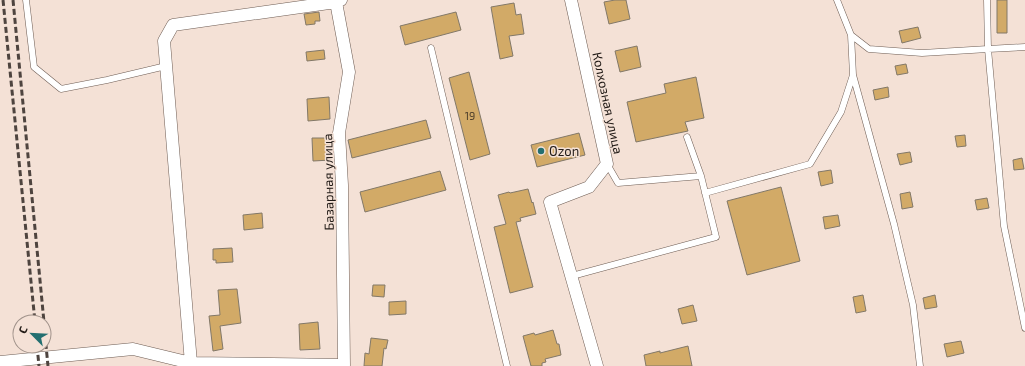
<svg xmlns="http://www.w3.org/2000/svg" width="1025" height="366" viewBox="0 0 1025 366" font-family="'Exo 2',sans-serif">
<rect width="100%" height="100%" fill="#f4e1d6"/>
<!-- building -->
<path fill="#d2aa67" stroke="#827868" d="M 615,0 L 626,0 L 630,19 L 609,24 L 604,2 Z
M 997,0 L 1007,0 L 1007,33 L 997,33 Z
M 514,3 L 516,15 L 521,14 L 524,34 L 509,36 L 513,56 L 500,59 L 491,7 Z
M 319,12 L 320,21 L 315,21 L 315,24 L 306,25 L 304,14 Z
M 456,12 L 461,30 L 405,45 L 400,26 Z
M 918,27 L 921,38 L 902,43 L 899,31 Z
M 637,46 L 641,67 L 620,72 L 615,51 Z
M 324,50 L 325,59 L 307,61 L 306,52 Z
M 906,64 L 908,73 L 897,75 L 895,66 Z
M 469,72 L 490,154 L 470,160 L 449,78 Z
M 696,77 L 704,118 L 685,122 L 688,131 L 636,142 L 627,102 L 666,93 L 664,84 Z
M 888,87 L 889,97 L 875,100 L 873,90 Z
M 329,97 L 330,119 L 308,121 L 307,99 Z
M 426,120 L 431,138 L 352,158 L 348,140 Z
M 579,133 L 585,155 L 537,167 L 531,145 Z
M 965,135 L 966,146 L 957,147 L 955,136 Z
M 312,138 L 330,138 L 331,160 L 313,161 Z
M 910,152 L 912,162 L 900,165 L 897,154 Z
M 1022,158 L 1024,169 L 1014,170 L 1013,160 Z
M 831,170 L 833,183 L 821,186 L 818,172 Z
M 440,171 L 446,190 L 365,212 L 360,192 Z
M 781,187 L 800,261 L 747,275 L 727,201 Z
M 528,189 L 532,203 L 533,202 L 536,214 L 520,218 L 521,221 L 516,222 L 533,287 L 510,293 L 494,227 L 506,224 L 498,195 L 509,192 L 510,193 Z
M 910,192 L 913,207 L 902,209 L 900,194 Z
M 987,198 L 989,208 L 977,210 L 975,200 Z
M 262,213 L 263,228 L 244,230 L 243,215 Z
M 838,215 L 840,226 L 825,229 L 823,217 Z
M 232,248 L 233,262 L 216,263 L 216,260 L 213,260 L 213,249 Z
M 373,285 L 385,285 L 384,297 L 372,296 Z
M 237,289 L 241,323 L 220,326 L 223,349 L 213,351 L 209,316 L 220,315 L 218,290 Z
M 863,295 L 866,311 L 856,313 L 853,297 Z
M 935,295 L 937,307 L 925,309 L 923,298 Z
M 406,301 L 406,314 L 389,315 L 389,302 Z
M 693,305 L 697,321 L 682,324 L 678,309 Z
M 318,322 L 320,349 L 300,350 L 299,324 Z
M 553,330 L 557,344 L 559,344 L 561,355 L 545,359 L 546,362 L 542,363 L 542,366 L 531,366 L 523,336 L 534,333 L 535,335 Z
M 371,338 L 388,340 L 386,349 L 384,348 L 382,366 L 364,366 L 365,353 L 369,354 Z
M 961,341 L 964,353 L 947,357 L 944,344 Z
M 688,346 L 692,366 L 646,366 L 644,355 L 660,351 L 660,353 Z"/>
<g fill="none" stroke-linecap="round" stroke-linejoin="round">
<defs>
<path id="service" d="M 26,0 L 34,67 L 61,89 L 107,80 L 166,66
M 837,0 L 851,35 L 869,49 L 922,53 L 988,49 L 1025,47
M 987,0 L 988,49 L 1004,226 L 1025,328
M 851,35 L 853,75 L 894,224 L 913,305 L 920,366
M 431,48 L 507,366
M 607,164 L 618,183 L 701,176
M 705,193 L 810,164 L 841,112 L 853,75
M 572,276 L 716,237 L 701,176 L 687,137"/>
<path id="minor" d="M 335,0 L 336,2 L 349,72 L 339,133 L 342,185 L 344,365 L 191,363 L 164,41 L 173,25 L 336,2 L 341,0
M 571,0 L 607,164 L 589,187 L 550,202 L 597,366
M 0,362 L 133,349 L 191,363 L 192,366"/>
</defs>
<!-- service casing -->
<use href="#service" stroke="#6e5d54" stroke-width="7"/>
<!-- minor casing -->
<use href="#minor" stroke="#6e5d54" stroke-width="13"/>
<!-- service -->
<use href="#service" stroke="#fff" stroke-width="6"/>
<!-- minor -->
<use href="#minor" stroke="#fff" stroke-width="12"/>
<!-- rail -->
<path stroke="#4e443f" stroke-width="3" stroke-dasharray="6 3" stroke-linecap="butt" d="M 3,0 L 35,322
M 13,0 L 44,322
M 44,325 L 48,366
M 37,346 L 39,366"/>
</g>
<!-- markers -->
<circle fill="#236f70" stroke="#f4e1d6" stroke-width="1.5" cx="541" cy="151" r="4"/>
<g text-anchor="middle" stroke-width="3" stroke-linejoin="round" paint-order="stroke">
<!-- number labels -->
<g font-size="11" fill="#4e3f2b">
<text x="470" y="120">19</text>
</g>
<!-- street labels -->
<g font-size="13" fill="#221b17" stroke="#f4e1d6">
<text transform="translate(608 103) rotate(78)" y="5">Колхозная улица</text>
<text transform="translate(328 182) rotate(-91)" y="5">Базарная улица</text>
</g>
<!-- poi labels -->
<g font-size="13" fill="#221b17" stroke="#f4e1d6" text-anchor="start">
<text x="549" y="156">Ozon</text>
</g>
</g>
<!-- north arrow -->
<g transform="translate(32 334) rotate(294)"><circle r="19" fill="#f4e1d6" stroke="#a0928a"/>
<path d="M0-3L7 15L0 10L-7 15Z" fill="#236f70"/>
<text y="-6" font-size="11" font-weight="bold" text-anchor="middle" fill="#221b17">С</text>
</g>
</svg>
